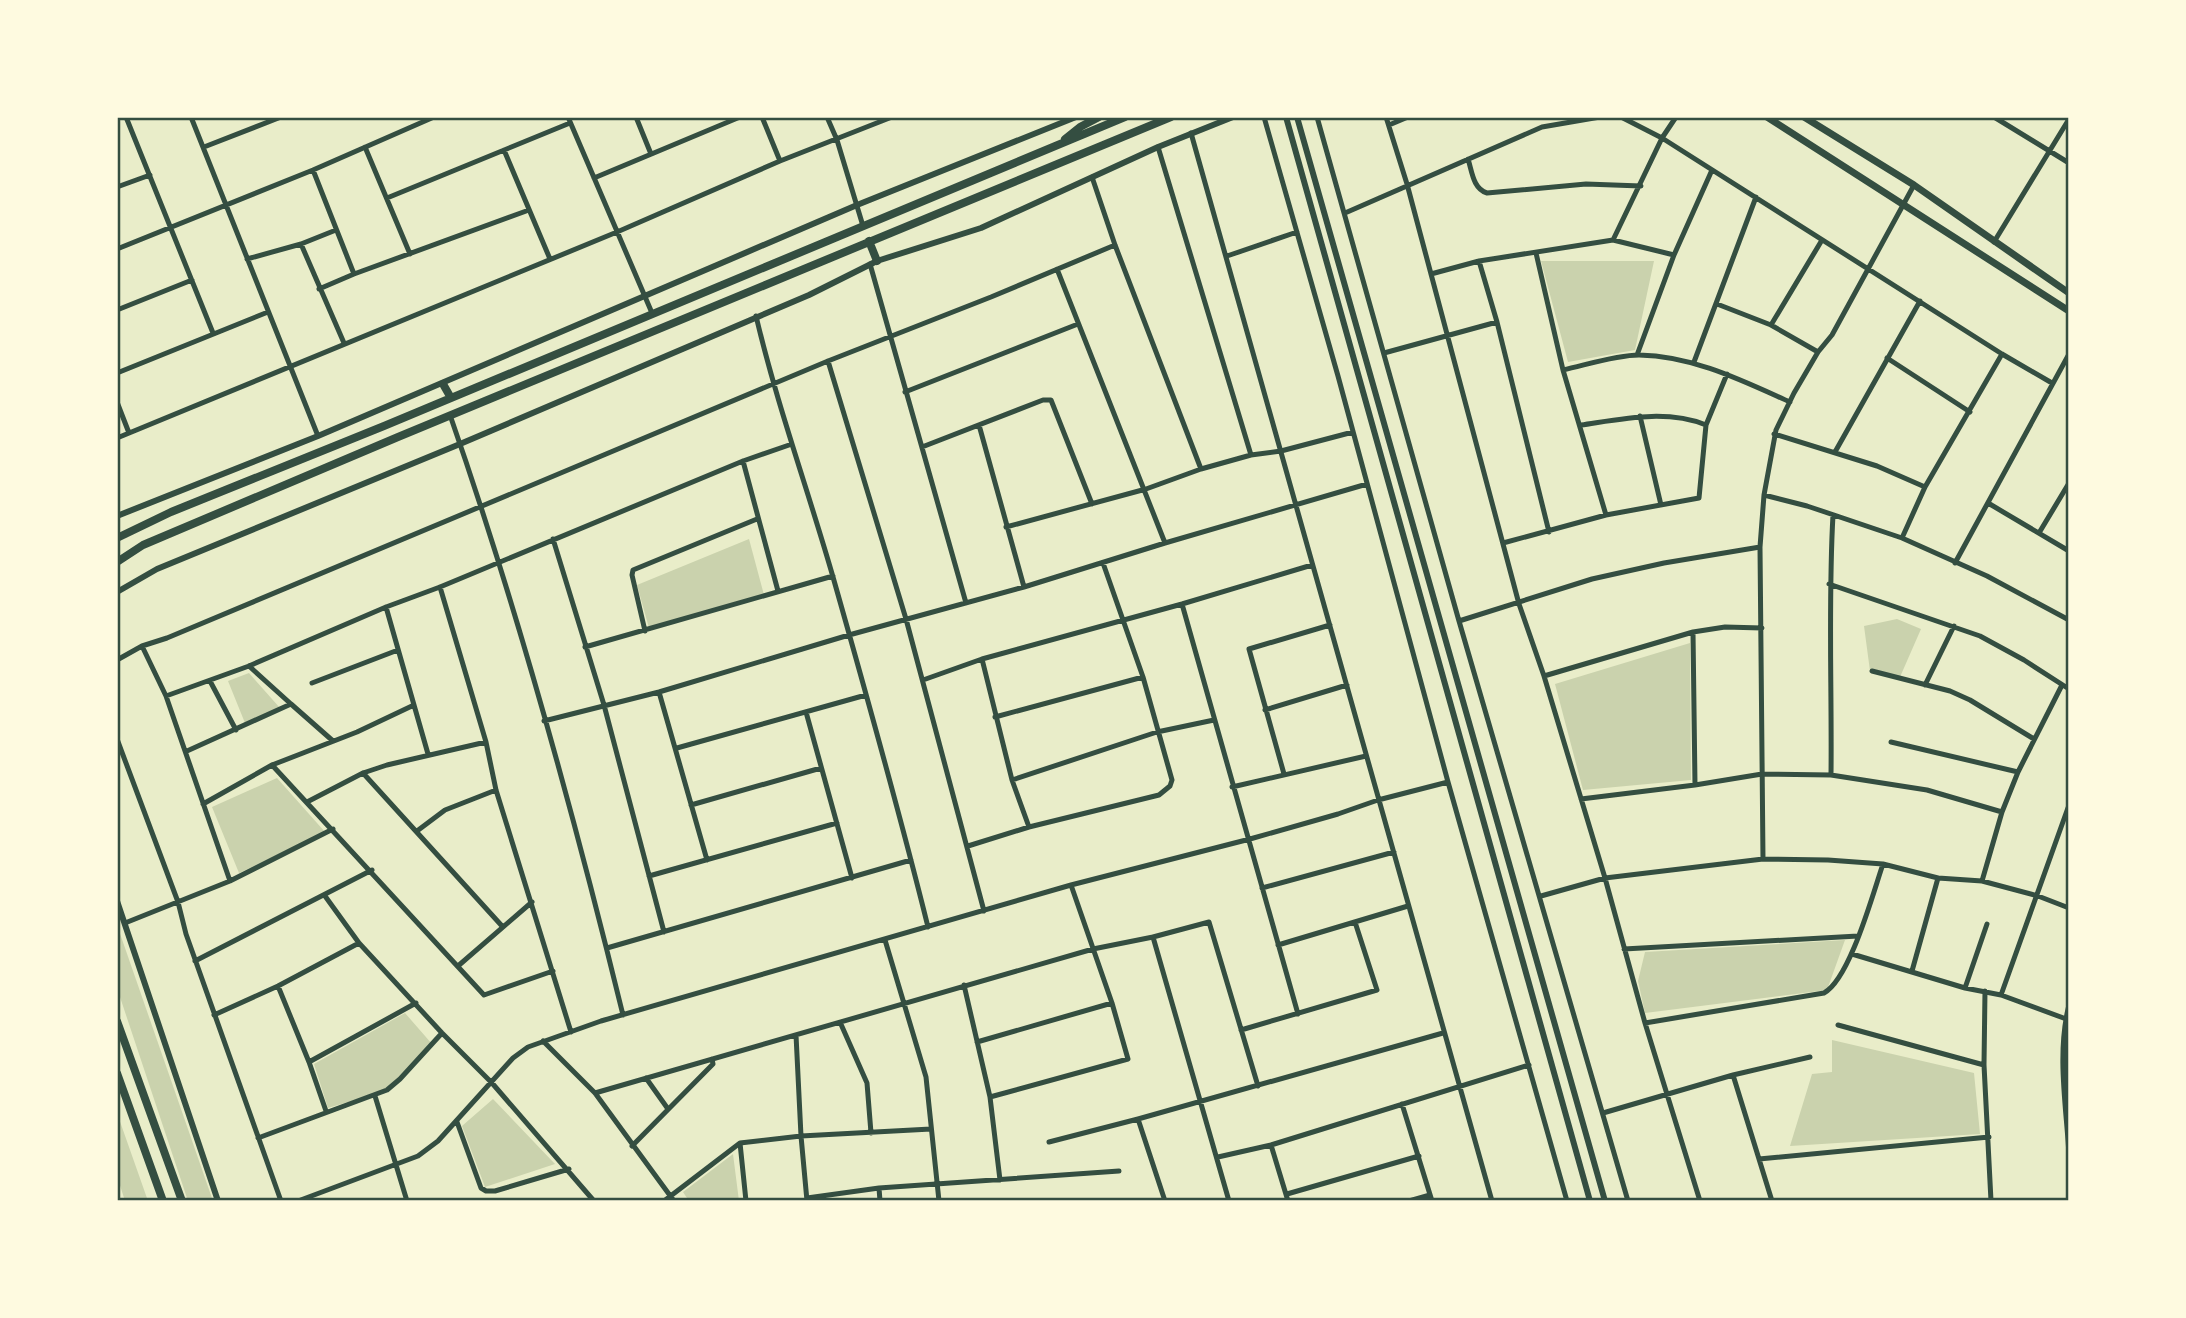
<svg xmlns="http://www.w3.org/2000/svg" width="2186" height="1318" viewBox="0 0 2186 1318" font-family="'Asap Condensed',sans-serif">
<rect width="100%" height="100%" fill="#e9edc9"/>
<!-- green -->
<path fill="#cad2ad" d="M 1541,261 L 1654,261 L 1635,350 L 1568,362 Z
M 749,539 L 764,595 L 649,628 L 637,585 Z
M 1897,619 L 1921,629 L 1900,677 L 1870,671 L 1864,626 Z
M 1690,643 L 1691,780 L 1583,790 L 1555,684 Z
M 249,673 L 280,708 L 245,723 L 228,681 Z
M 277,778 L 325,832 L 239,873 L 212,807 Z
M 117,925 L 213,1201 L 188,1201 L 117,988 Z
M 1845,940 L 1827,990 L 1645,1013 L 1638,981 L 1645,952 Z
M 405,1013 L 432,1044 L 401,1078 L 378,1093 L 328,1108 L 314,1064 Z
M 1832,1040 L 1974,1073 L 1980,1134 L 1790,1146 L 1812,1074 L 1832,1072 Z
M 493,1099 L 555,1164 L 485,1187 L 462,1126 Z
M 117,1113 L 148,1201 L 125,1201 L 117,1176 Z
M 733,1154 L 739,1201 L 689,1201 L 683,1192 Z"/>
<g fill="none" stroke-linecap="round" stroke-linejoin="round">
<!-- minor -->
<path stroke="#344e41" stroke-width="5" d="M 126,117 L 213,333
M 191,117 L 318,436
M 568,117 L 652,313
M 636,117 L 651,154
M 762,117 L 780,161
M 827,117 L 837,140 L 863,226
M 1264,117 L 1338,376 L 1448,782 L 1567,1201
M 1317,117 L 1459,621 L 1628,1201
M 1386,117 L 1407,184 L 1519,604 L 1544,676 L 1605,878 L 1645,1023 L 1700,1201
M 1621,117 L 1662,138 L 2002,354 L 2052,383
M 1994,117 L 2069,163
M 1389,125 L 1408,117
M 1191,133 L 1492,1201
M 204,147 L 281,117
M 365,147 L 410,254
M 1158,147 L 1251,455
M 504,150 L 550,259
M 1468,159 C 1472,171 1473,189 1487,193 L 1586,184 L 1641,186
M 313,170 L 354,274
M 1092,177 L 1115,245 L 1201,469
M 594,178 L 740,117
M 117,187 L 150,175
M 387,198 L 570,123
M 1345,213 L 1542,127 L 1600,117
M 1613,240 L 1662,138 L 1676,117
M 1994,242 L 2069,119
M 301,244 L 344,343
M 117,249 L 313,170 L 434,117
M 1536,253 L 1563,370 L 1606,515
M 1227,256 L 1297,232
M 247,259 L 301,244 L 336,230
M 1479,261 L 1497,322 L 1549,532
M 870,264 L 966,603
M 1057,269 L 1165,543
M 1431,274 L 1479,261 L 1613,240 L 1674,255
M 319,289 L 354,274 L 529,210
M 1717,304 L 1771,325 L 1818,352
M 117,310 L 192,280
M 756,316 C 777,405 808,490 833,577 C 866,693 899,810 928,927
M 1771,325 L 1822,240
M 1384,353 L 1497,322
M 1637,355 L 1674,255 L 1712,170
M 1887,358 L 1970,412
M 828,361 L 906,619 L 984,911
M 1694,362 L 1756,197
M 1563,370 C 1586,365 1616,355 1639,355 C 1693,356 1741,380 1790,402
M 117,373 L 268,312
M 905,392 L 1078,324
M 117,402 L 129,433
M 450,415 C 518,610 574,815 623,1015
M 1640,416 L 1661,505
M 979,425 L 1024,587
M 1581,425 C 1622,419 1666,409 1706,425
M 1774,434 L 1877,466 L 1925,487
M 117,438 L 617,232 L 780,161 L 892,117
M 922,447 L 1043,400 L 1051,400 L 1092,504
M 1835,452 L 1920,301
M 743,461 L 778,591
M 1764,495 L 1807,506 L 1902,538 L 1987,576 L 2069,620
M 1988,503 L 2069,551
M 1006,527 L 1146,489 L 1201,469 L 1251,455 L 1281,451 L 1353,432
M 2039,533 L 2069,483
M 1902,538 L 1925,487 L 2002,354
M 553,539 L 604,705 L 664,932
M 1503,543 L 1606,515 L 1699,498 L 1706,425 L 1727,374
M 1955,563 L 2069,354
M 1829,584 L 1980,636 L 2024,660 L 2069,689
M 440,587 L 486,742 L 496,790 L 571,1032
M 1182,604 L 1298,1014
M 386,607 L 428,754
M 1459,621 L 1592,579 L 1664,563 L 1760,547
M 645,631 L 632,575 L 633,570 L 757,519
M 1693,632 L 1695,785
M 142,646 L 166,696 L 230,881
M 585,647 L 833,576
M 982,659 L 1012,780 L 1029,827
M 117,660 L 142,646 L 167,638 L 828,361 L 991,297 L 1115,245
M 1872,671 L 1950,691 L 1970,700 L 2034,739
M 1544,676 L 1693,632 L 1725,627 L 1762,628
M 923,680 L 982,659 L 1182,604 L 1312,565
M 210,681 L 236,730
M 312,683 L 398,650
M 1925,685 L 1954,626
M 659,692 L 707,860
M 166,696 L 249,666 L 386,607 L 440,587 L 743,461 L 792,444
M 291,704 L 333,741
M 1265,710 L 1347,685
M 806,712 L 852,878
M 995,717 L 1143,677
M 544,721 L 659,692 L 849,635 L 1024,587 L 1165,543 L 1367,484
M 117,739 L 178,902 L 186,934 L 281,1201
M 1891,742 L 2018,772
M 677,748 L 866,695
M 187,751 L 291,704 L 249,666
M 272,765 L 484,995 L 553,971
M 363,773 L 502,926
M 1284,774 L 1249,649 L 1330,625
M 1831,775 C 1832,688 1828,602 1833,515
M 1012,780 L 1157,732 L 1214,720
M 1232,787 L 1366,756
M 1581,799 L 1695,785 L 1762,774 L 1831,775 L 1927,790 L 2002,812
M 307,802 L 363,773 L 387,765 L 486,742
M 203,804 L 272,765 L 357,732 L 414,705
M 691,805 L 821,768
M 417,831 L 445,810 L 496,790
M 968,846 L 1029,827 L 1159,795 L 1170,786 L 1172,780 L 1143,677 L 1103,563
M 1763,859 L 1760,547 L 1764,495 L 1776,430 L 1794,393 L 1818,352 L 1832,335 L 1914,185
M 649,876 L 837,823
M 1982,881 L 2002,812 L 2018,772 L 2062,685
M 1262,888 L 1394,852
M 325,896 L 359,943 L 442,1033 L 492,1083 L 594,1201
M 1541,896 L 1605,878 L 1763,859 L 1828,860 L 1883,864 L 1938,878 L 1982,881 L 2038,896 L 2069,908
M 125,923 L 230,881 L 333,829
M 1153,937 L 1229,1201
M 885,940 L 926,1077 L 939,1201
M 1278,945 L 1408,906
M 607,948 L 911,860
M 1624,949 L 1858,936
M 1852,954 L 1965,988 L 2001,995 L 2069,1020
M 195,961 L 372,870
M 458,966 L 532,902
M 1912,971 L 1938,878
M 964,985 L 990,1097 L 1000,1180
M 278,986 L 309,1062 L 326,1111
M 1965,988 L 1987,924
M 1985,991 L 1984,1065 L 1991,1201
M 2001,995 L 2069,805
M 214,1015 L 278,986 L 359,943
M 840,1022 L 867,1083 L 871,1133
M 1645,1023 L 1824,993 C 1850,979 1873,893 1883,864
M 1838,1025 L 1984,1065
M 1241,1030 L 1377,990 L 1355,922
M 796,1035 L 801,1136 L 807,1201
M 543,1041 L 595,1093 L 674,1201
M 977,1042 L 1112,1003
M 309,1062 L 416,1003
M 1733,1075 L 1772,1201
M 646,1078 L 668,1109
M 595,1093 L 1093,949 L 1153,937 L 1209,922 L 1258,1086
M 375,1096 L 407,1201
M 990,1097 L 1128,1059 L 1112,1003 L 1071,885
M 1402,1104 L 1432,1201
M 1603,1113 L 1733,1075 L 1810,1057
M 1138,1119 L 1165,1201
M 457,1122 L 481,1188 L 486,1191 L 495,1191 L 569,1169
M 258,1138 L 387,1090 L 400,1079 L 442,1033
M 1049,1142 L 1138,1119 L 1443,1033
M 740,1143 L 746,1201
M 1271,1145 L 1288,1201
M 632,1146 L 713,1064 L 712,1059
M 1218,1157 L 1271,1145 L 1529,1065
M 1759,1159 L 1989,1137
M 879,1188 L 880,1201
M 1287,1194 L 1419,1156
M 807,1198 L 879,1188 L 1119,1171
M 298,1201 L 418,1156 L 438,1141 L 513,1058 L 528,1047 L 601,1021 L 1071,885 L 1250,839 L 1338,814 L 1378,800 L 1448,782
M 664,1201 L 740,1143 L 801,1136 L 931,1129
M 1409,1201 L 1430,1195"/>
<!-- tertiary -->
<path stroke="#344e41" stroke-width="6" d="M 1286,117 L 1590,1201
M 1297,117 L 1605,1201
M 117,516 L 318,436 L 857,205 L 1076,117
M 117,592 L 157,569 L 460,444 L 809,295 L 877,261 L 981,228 L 1158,147 L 1233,117
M 117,901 L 218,1201
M 2069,1007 C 2058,1052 2066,1102 2069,1147"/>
<!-- secondary -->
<path stroke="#344e41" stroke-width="7" d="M 1767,117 L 2069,311
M 1804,117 L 1914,185 L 2069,293"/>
<!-- trunk -->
<path stroke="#344e41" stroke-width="8" d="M 1065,139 L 1080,127 L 1099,117
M 869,241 L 877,261
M 443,384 L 451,398
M 117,538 L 171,512 L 384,426 L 1125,117
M 117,562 L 143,545 L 398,437 L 1171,117
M 117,1021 L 182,1201
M 117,1073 L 163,1201"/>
</g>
<!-- border -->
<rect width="2186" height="1318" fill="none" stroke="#fefae0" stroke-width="238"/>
<rect x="119" y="119" width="1948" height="1080" fill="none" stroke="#344e41" stroke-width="2.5"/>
</svg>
